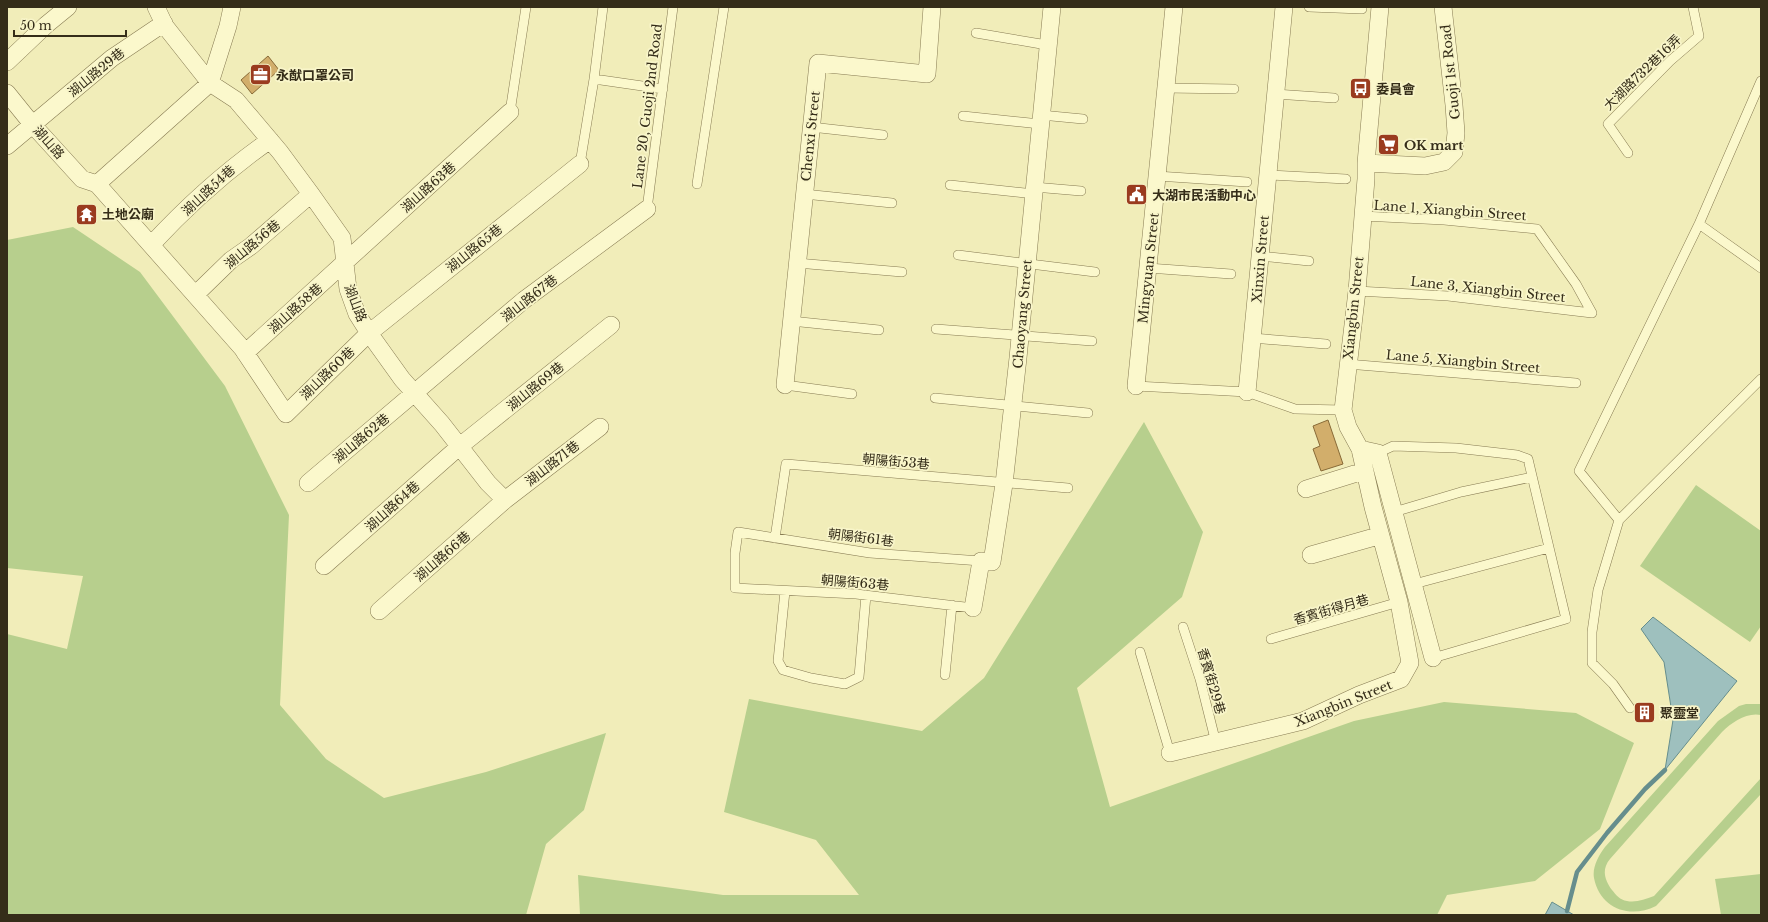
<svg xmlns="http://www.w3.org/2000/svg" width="1768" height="922" viewBox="0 0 1768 922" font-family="'Libre Baskerville','Noto Sans TC',serif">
<rect width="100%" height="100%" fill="#f1edb9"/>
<!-- green -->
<path fill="#b7cf8d" d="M 73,227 L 140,272 L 225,386 L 289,515 L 280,705 L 326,759 L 384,798 L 486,772 L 606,733 L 584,810 L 546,844 L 526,915 L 7,915 L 7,634 L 67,649 L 83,576 L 7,568 L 7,240 Z
M 1144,422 L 1203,532 L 1182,597 L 1077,688 L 1110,807 L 1354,721 L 1444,702 L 1576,713 L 1634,743 L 1600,829 L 1535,881 L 1447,895 L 1437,915 L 580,915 L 578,875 L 723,895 L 859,895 L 816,840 L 724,812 L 749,699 L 922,731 L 984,678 Z
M 1696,485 L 1761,531 L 1761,626 L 1750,642 L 1640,566 Z
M 1746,704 L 1761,704 L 1761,715 C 1747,712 1732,722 1722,732 L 1610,859 C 1601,870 1605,880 1612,890 C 1616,895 1620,900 1627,901 C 1636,903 1645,899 1654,896 L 1761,778 L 1761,794 L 1656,906 C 1630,919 1600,909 1594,878 C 1592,867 1599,855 1605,847 L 1718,721 L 1739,706 Z
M 1761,874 L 1761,915 L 1721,915 L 1715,879 Z"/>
<!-- water -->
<path fill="#9ec0be" stroke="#668e8d" d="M 1653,617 L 1737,681 L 1665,770 L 1673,720 L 1664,662 L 1641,629 Z
M 1552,902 L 1574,915 L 1545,915 Z"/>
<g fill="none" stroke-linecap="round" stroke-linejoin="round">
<!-- stream -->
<path stroke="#668e8d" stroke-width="4.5" d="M 1567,911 L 1577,872 L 1607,833 L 1645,789 L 1665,770"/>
</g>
<!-- building -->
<path fill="#d2ae6b" stroke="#886a37" d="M 268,56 L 279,70 L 252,94 L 241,80 Z
M 1328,420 L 1343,464 L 1321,471 L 1313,449 L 1320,446 L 1313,426 Z
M 1650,704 L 1654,718 L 1638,722 L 1635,711 L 1636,708 Z"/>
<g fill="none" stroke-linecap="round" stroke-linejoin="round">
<defs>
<path id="lane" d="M 1309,7 L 1362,9
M 976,33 L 1047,45
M 594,79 L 663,89
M 1166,88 L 1234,89
M 1275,94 L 1334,98
M 510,112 L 526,7
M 1041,115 L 1083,119
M 963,116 L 1040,124
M 811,127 L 883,135
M 1628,153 L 1608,124 L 1670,61 L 1699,36 L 1693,7
M 580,164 L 594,79 L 603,7
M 1268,175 L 1346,179
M 1157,176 L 1247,182
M 697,184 L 724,7
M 950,185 L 1034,194
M 1034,187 L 1081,191
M 804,194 L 892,203
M 647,209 L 673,7
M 1362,216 L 1444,220 L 1537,229 L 1576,284 L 1592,313
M 1699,224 L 1761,268
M 958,255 L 1095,272
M 1260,256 L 1309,261
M 797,263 L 902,272
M 1148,268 L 1231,274
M 1357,291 L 1448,296 L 1592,313
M 791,321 L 879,330
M 936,329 L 1092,341
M 1252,338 L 1326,344
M 1347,364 L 1576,383
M 785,385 L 852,394
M 1136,386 L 1247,392 L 1295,409 L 1343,410
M 935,398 L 1088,413
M 1378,453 L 1393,446 L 1456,448 L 1517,455 L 1528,459 L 1566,619 L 1433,658
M 1394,512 L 1461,492 L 1532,477
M 1619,520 L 1761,379
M 775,538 L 786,464 L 1068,488
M 1414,584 L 1549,548
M 785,591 L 778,661 L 783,670 L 811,678 L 845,684 L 859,677 L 866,595
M 973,608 L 856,594 L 735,588 L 735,553 L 738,532 L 870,553 L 981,561
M 1183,627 L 1200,679 L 1216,743
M 1271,639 L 1399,602
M 1140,652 L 1170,753
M 945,675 L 952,605
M 1630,708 L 1613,684 L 1592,663 L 1592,632 L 1598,590 L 1619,520 L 1579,471 L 1699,224 L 1761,81"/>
<path id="street" d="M 156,7 L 165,26 L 210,83 L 236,100 L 280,152 L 311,194 L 342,238 L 348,289 L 357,314 L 369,333 L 402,379 L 442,424 L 488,483 L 505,500
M 1380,7 L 1366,163 L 1425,166 L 1444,162 L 1454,152 L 1456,133 L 1454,105 L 1443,7
M 7,62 L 46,25 L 68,7
M 7,93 L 32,124 L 82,179 L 97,184 L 242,348 L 286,414 L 369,333 L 580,164
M 7,146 L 112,58 L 164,23
M 1366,163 L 1366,179 L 1357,291 L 1343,410 L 1348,427 L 1360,449 L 1378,453 L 1433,658
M 97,184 L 210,83 L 228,26 L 232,7
M 151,245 C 187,206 227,170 270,140
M 195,295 L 231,260 L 251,246 L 311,194
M 245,353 L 510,112
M 785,385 L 818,63 L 927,74 L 932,7
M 1136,386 L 1174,7
M 1247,392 L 1284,7
M 308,483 L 524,300 L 647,209
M 1306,489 L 1354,474
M 1311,555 L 1371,538
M 324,566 L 460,446 L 611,325
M 973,608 L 981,561 L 992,562 L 1004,484 L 1018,358 L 1052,7
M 379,611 L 505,500 L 600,427
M 1170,753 L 1303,721 L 1359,695 L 1401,679 L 1410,663 L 1399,602 L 1373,507 L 1360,449"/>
</defs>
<!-- lane casing -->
<use href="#lane" stroke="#877b53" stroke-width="10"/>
<!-- street casing -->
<use href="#street" stroke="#877b53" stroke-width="18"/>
<!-- lane -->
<use href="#lane" stroke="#fbf8cc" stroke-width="9"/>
<!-- street -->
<use href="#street" stroke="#fbf8cc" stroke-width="17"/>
</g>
<!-- icons -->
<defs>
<symbol id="office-square" viewBox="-11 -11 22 22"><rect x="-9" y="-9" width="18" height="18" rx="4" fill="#9a3b1f" stroke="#f8f5c9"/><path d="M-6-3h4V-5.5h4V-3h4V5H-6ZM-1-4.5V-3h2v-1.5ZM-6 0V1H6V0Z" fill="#fff"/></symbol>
<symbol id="bus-square" viewBox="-11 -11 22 22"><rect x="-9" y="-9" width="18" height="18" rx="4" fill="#9a3b1f" stroke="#f8f5c9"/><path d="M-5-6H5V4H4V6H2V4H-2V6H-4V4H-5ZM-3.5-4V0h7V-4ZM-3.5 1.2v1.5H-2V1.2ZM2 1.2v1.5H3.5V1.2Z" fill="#fff"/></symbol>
<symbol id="supermarket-square" viewBox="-11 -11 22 22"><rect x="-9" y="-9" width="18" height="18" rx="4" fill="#9a3b1f" stroke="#f8f5c9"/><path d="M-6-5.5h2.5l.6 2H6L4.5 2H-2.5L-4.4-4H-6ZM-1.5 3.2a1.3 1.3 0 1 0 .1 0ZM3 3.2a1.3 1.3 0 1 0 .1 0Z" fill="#fff"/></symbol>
<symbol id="civic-square" viewBox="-11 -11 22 22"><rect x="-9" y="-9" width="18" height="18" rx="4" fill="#9a3b1f" stroke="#f8f5c9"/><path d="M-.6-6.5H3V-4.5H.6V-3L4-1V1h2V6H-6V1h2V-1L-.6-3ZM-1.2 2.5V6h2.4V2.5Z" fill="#fff"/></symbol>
<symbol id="temple-square" viewBox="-11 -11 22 22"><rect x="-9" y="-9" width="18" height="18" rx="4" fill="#9a3b1f" stroke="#f8f5c9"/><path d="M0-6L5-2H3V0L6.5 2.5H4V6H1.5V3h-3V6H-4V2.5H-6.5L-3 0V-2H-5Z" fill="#fff"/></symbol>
<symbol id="building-square" viewBox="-11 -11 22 22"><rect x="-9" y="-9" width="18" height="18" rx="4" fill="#9a3b1f" stroke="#f8f5c9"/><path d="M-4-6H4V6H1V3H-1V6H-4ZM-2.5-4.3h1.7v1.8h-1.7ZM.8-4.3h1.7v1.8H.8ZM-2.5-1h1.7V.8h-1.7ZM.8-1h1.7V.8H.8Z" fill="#fff"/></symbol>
</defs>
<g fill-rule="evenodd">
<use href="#office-square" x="248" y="62" width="25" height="25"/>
<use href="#bus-square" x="1348" y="76" width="25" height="25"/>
<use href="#supermarket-square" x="1376" y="132" width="25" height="25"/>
<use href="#civic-square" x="1124" y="182" width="25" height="25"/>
<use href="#temple-square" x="74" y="202" width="25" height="25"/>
<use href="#building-square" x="1632" y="700" width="25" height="25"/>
</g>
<g text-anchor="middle" stroke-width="3.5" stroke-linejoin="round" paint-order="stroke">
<!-- street labels -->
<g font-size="13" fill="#352d19" stroke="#f8f5c9">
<text transform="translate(96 72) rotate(-39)" y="5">湖山路29巷</text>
<text transform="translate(1450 72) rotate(-96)" y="5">Guoji 1st Road</text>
<text transform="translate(1642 72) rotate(-44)" y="5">大湖路732巷16弄</text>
<text transform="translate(647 106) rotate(-83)" y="5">Lane 20, Guoji 2nd Road</text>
<text transform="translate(810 136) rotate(-84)" y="5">Chenxi Street</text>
<text transform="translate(49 142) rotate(48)" y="5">湖山路</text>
<text transform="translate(428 187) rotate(-42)" y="5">湖山路63巷</text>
<text transform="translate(208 190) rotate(-43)" y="5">湖山路54巷</text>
<text transform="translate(1450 210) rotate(4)" y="5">Lane 1, Xiangbin Street</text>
<text transform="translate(252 244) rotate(-40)" y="5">湖山路56巷</text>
<text transform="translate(474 248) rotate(-39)" y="5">湖山路65巷</text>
<text transform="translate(1260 259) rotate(-85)" y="5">Xinxin Street</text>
<text transform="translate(1148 268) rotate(-84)" y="5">Mingyuan Street</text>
<text transform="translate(1488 289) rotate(6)" y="5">Lane 3, Xiangbin Street</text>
<text transform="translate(529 298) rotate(-38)" y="5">湖山路67巷</text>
<text transform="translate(356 303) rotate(69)" y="5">湖山路</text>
<text transform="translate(295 308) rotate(-42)" y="5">湖山路58巷</text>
<text transform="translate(1353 308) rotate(-84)" y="5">Xiangbin Street</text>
<text transform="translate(1022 314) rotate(-85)" y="5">Chaoyang Street</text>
<text transform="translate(1463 361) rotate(5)" y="5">Lane 5, Xiangbin Street</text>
<text transform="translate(327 373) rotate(-44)" y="5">湖山路60巷</text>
<text transform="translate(535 386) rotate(-39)" y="5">湖山路69巷</text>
<text transform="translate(361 438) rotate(-40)" y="5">湖山路62巷</text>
<text transform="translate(896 461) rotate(5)" y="5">朝陽街53巷</text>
<text transform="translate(552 463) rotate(-38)" y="5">湖山路71巷</text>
<text transform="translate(392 506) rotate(-42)" y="5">湖山路64巷</text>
<text transform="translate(861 537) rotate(7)" y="5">朝陽街61巷</text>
<text transform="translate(442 556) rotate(-41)" y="5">湖山路66巷</text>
<text transform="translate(855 582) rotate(5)" y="5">朝陽街63巷</text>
<text transform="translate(1331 609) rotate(-16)" y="5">香賓街得月巷</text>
<text transform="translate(1212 681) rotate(74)" y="5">香賓街29巷</text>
<text transform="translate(1343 703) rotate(-22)" y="5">Xiangbin Street</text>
</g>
<!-- poi labels -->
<g font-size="13" font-weight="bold" fill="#352d19" stroke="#f8f5c9" text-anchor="start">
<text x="276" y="80">永猷口罩公司</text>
<text x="1376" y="94">委員會</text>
<text x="1404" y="150">OK mart</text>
<text x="1152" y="200">大湖市民活動中心</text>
<text x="102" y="219">土地公廟</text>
<text x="1660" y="718">聚靈堂</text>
</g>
</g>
<!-- border -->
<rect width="1768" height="922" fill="none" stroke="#352d19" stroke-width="16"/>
<!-- scale -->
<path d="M14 30v6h112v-6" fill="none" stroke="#352d19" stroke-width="2"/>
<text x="20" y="30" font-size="12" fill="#352d19" stroke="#f8f5c9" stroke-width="3" paint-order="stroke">50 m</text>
</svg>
